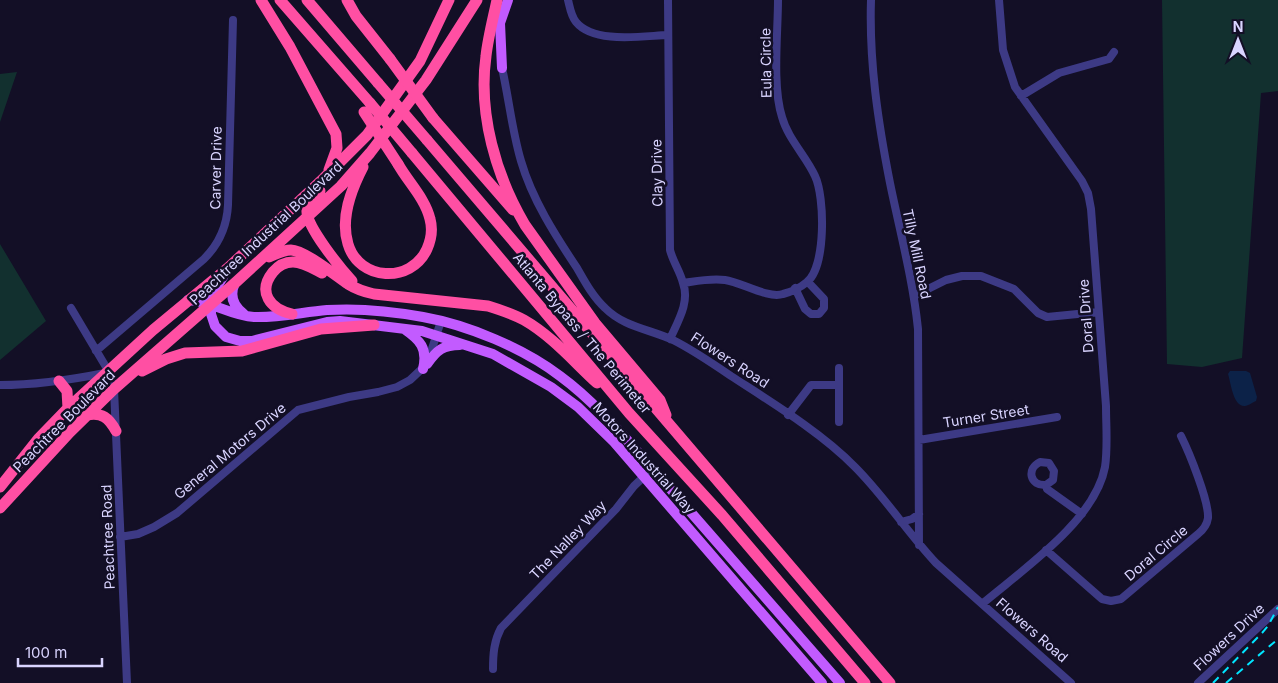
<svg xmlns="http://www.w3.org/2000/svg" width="1278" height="683" viewBox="0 0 1278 683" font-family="Inter,sans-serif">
<rect width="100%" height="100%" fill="#130f26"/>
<!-- green -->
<path fill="#12302f" d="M 1162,0 L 1278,0 L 1278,91 L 1261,93 L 1242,358 L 1202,367 L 1167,364 Z
M 17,72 L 0,122 L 0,74 Z
M 0,244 L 46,321 L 0,360 Z"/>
<!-- water -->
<path fill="#0c2248" d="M 1230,371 L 1246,371 L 1250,373 L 1257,397 L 1256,401 C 1253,402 1248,406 1245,406 C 1233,407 1231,383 1228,374 Z"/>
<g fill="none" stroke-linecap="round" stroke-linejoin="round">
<!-- minor -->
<path stroke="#3d3a85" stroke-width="8" d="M 568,0 C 570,8 571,16 576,22 C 594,44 642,36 668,35
M 668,0 L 670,250 C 673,262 680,271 683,283 C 690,302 678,321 670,339
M 871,0 C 869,62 878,122 890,183 C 900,232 913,280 918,329 L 919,545
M 502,68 C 509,99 512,131 521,161 C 532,199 555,235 577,268 C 585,282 593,297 605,308 C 624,327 649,329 673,340 C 693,350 712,363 731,376 C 771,402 822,433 855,467 C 885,497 907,532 936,563 L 1071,683
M 1021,96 L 1059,73 L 1109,59 L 1114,52
M 683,283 C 697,281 711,278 725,280 C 741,282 768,299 783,294 C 791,292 801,287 807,282 C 826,267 825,197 815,176 C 806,156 788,139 782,117 C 772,86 778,33 778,0
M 795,288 L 805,309 L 811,314 L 819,314 L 824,308 L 824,299 L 808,282
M 914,296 L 946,280 L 962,276 L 981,276 L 1014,289 L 1038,313 L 1047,317 L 1098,312
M 71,308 L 109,372 L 114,389 L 127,683
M 96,351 L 204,259 C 219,244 227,226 228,205 L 233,20
M 0,385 C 35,385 70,380 105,373
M 788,415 L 811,385 L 839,385
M 839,422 L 839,368
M 919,440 L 1057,417
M 1046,485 L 1053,480 L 1054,471 L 1049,463 L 1040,462 C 1026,469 1030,486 1046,485 L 1047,489 L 1082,514
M 901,522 L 912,519 L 919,514
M 120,537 L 138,534 L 154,527 L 177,513 L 298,410 L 349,397 L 378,392 L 397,387 L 410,380 L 427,364 L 441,321
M 1046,550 L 1102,599 L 1111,601 L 1121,599 L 1198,534 C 1203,530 1207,525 1208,518 C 1209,501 1189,452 1181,436
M 982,604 C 1022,570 1095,521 1105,467 C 1108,447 1106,426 1106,406 L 1091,209 L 1088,193 L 1082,181 L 1015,87 L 1003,50 L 999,0
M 493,669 C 493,654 494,641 501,628 L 616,509 L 634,486 L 652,469
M 1198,683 L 1278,609"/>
<!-- major -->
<path stroke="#c25bff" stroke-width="10" d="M 502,68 L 500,23 L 508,0
M 226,272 L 211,297 L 211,314 L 215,326 L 226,337 L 240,341 L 252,341 L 327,322 L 340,321 L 422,331 L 493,354 L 551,387 L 578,407 L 614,442 L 822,683
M 235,283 C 229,296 233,306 244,314
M 188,300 C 212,301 231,316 254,317 C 278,318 303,312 327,310 C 359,308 391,311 423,317 C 468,325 523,348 560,376 C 601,406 633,448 667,485 C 725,551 782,617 840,683
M 404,329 C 420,340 428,348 423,369
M 427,364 C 437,350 443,345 460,345"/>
<!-- highway -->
<path stroke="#ff4fa3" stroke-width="11" d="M 261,0 L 290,47 L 336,134 L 337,148 L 329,170
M 280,0 L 370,103
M 307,0 L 378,83
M 347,0 L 356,16 L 390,59
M 497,0 C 493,19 488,38 486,56 C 478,114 496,176 525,225 L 595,323 L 660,400 L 666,415
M 433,118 L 513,210
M 427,140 L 890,683
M 412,153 L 629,413 L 722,515 L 865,683
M 363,167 C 351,190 340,218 348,244 C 359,281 411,284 427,249 C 431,240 433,230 430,219 C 425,198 408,182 398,164
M 320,191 C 314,197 308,202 307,210 C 305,225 341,269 352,281
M 269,257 C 276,254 283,250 291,250 C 304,250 336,276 348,284 C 356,289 365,292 374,294 L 488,306 C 501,310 513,314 524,320 C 552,336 574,362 597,383
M 292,314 C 270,309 257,292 273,272 C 278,266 285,262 293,262 C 303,262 314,269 322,273
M 142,371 L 166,359 L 185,353 L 242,351 L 321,329 L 374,325
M 59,381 L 67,391 L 68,408
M 87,415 C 102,412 109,418 116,431
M 0,487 L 39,438 L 68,408 L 153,330 L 229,267 L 324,178 L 367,135 L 420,61 L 449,0
M 0,508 L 70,432 L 114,389 L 235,283 L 341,186 L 370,153 L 426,80 L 477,0"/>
<!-- rail -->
<path stroke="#00e5ff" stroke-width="2" stroke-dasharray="8 6" stroke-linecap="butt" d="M 1213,683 L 1262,633 L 1268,626 L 1278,607
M 1226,683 L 1278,639"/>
<!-- highway-bridge -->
<path stroke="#ff4fa3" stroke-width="11" d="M 390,59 L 433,118
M 378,83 L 427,140
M 370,103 L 412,153
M 364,112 L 398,164"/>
</g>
<g text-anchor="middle" stroke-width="5" stroke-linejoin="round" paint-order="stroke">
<!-- street labels -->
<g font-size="14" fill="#d9d4ff" stroke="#130f26">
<text transform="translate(766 63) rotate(-91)" y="5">Eula Circle</text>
<text transform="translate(216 168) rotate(-89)" y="5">Carver Drive</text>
<text transform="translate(657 173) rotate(-91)" y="5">Clay Drive</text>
<text transform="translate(266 233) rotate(-43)" y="5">Peachtree Industrial Boulevard</text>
<text transform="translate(917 254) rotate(78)" y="5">Tilly Mill Road</text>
<text transform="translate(1086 316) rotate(-94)" y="5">Doral Drive</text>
<text transform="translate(582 333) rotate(50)" y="5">Atlanta Bypass / The Perimeter</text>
<text transform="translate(730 360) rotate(33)" y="5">Flowers Road</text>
<text transform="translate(986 416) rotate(-9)" y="5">Turner Street</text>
<text transform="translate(64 421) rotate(-45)" y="5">Peachtree Boulevard</text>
<text transform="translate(230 451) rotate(-40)" y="5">General Motors Drive</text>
<text transform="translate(644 458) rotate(48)" y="5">Motors Industrial Way</text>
<text transform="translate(108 537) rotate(-92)" y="5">Peachtree Road</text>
<text transform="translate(568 540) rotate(-46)" y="5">The Nalley Way</text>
<text transform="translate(1156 553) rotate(-40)" y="5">Doral Circle</text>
<text transform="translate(1032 630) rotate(41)" y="5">Flowers Road</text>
<text transform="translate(1229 637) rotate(-43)" y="5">Flowers Drive</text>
</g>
</g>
<!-- north arrow -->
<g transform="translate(1238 40)" stroke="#130f26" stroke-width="4" paint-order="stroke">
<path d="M0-4L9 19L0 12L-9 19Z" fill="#d9d4ff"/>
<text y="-8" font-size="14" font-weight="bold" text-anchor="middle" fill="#d9d4ff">N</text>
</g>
<!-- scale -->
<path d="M18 658v8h84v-8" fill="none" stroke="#d9d4ff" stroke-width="2.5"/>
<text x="25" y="658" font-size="15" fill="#d9d4ff" stroke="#130f26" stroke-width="4" paint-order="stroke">100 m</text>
</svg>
